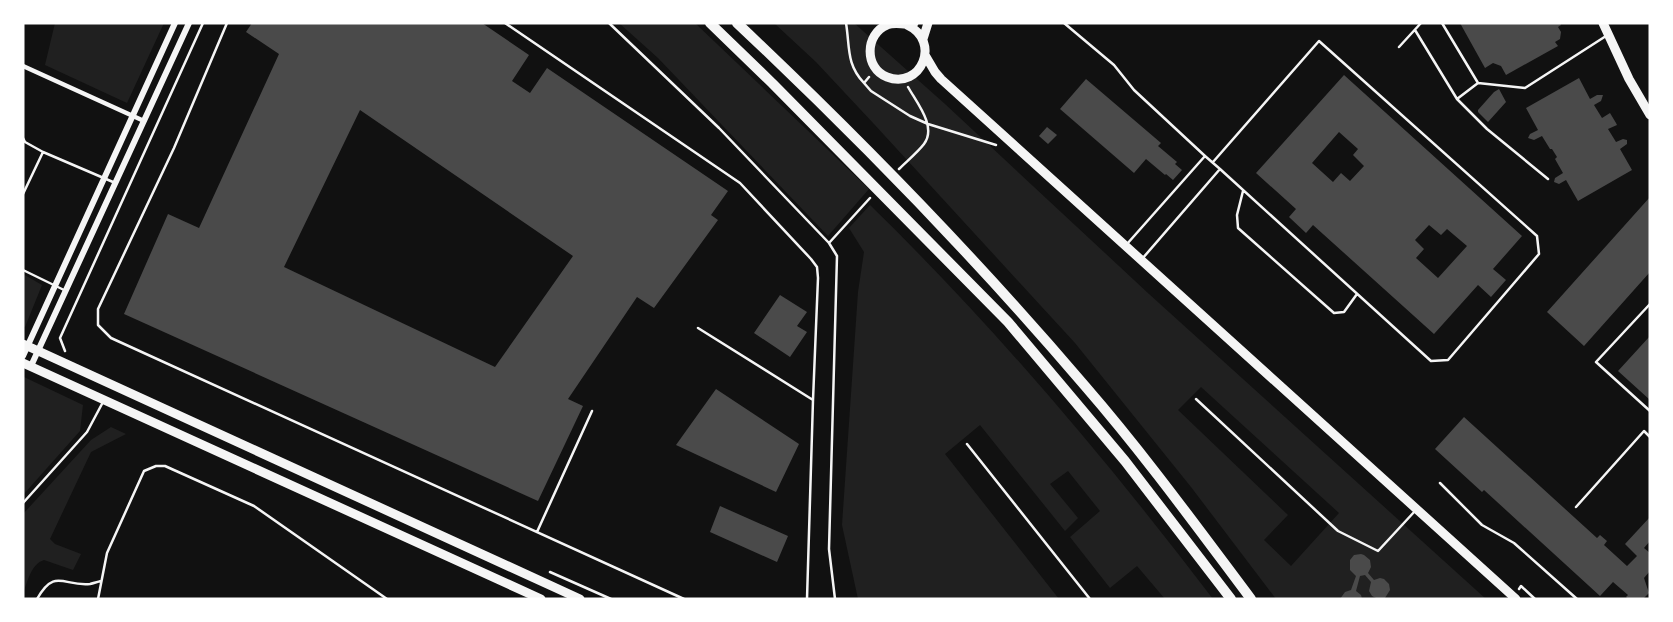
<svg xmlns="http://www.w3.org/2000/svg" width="1673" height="622" viewBox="0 0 1673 622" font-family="Mulish,sans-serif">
<rect width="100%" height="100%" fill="#111"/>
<!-- green -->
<path fill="#202020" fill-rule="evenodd" d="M 55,23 L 164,23 L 127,103 L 45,65 Z
M 619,23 L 695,23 L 869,189 L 828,236 L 658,58 Z
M 774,23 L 854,23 L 945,104 L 1149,294 L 1486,599 L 1276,599 L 1191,487 L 1075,343 L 874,124 L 816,62 ZM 1201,387 L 1339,513 L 1291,566 L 1264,540 L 1288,515 L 1178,410 Z
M 870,205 C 995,327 1107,460 1213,599 L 1165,599 L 1137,566 L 1110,588 L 1070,537 L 1100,511 L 1068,471 L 1050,484 L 1078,518 L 1065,531 L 980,425 L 945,454 L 1059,599 L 858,599 L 842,525 L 858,292 L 864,252 L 849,228 Z
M 23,274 L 42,285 L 25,327 L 23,326 Z
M 24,377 L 83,405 L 80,431 L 23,495 L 23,380 Z
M 111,427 L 126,434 L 91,452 L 50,539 L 55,544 L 81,554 L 73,570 L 44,560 C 31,564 28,581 23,593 L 23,514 L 91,440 Z"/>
<!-- building -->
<path fill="#4a4a4a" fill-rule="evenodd" d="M 252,23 L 482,23 L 529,55 L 512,81 L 530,93 L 547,68 L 728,191 L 711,215 L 718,220 L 654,308 L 637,297 L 568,399 L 583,406 L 538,501 L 124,314 L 168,214 L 199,228 L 279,54 L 246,32 ZM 360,110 L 573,256 L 495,367 L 284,267 Z
M 1460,23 L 1560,23 L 1561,25 L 1558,27 L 1561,32 L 1560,39 L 1555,42 L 1558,46 L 1506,75 L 1501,66 L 1493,63 L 1485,68 Z
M 1344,75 L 1522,236 L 1493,269 L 1506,280 L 1491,297 L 1478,285 L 1434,334 L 1313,225 L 1306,233 L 1289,217 L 1296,209 L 1256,173 ZM 1339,132 L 1358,149 L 1353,155 L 1364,166 L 1350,181 L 1341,173 L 1333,182 L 1312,163 ZM 1429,225 L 1441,235 L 1447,229 L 1467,246 L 1438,278 L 1416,258 L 1424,249 L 1415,240 Z
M 1579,78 L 1590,99 L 1597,95 L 1603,95 L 1601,101 L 1594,105 L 1602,118 L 1610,113 L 1616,123 L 1617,125 L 1608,129 L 1616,142 L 1623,139 L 1627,140 L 1627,144 L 1620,149 L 1632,170 L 1578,201 L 1566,180 L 1559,184 L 1554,182 L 1555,178 L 1563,173 L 1555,159 L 1557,157 L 1552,149 L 1550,149 L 1542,136 L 1534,140 L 1528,138 L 1530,134 L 1538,130 L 1526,108 Z
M 1086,79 L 1161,143 L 1158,146 L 1177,162 L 1175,164 L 1182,170 L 1173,180 L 1166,174 L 1165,175 L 1146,159 L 1134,173 L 1060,109 Z
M 1499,89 L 1506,102 L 1488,122 L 1478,112 L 1478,110 L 1494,92 Z
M 1047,127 L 1057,135 L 1048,144 L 1039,136 Z
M 1650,197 L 1650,272 L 1584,346 L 1547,312 Z
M 780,295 L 807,312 L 797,326 L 807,332 L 790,357 L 754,333 Z
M 1650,336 L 1650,400 L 1618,371 Z
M 716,389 L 799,444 L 776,492 L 676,445 Z
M 1464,417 L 1597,538 L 1600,535 L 1607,541 L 1604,545 L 1627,566 L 1637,556 L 1625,544 L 1650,517 L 1650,541 L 1644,548 L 1650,553 L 1650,571 L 1644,578 L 1649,593 L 1643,599 L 1628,599 L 1626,597 L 1628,595 L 1613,582 L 1600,596 L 1484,490 L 1482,492 L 1435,449 Z
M 720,506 L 788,536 L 777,562 L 710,532 Z
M 1361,554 L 1364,555 L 1370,560 L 1371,567 L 1368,573 L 1374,580 L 1380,578 L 1384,579 L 1389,584 L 1390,590 L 1385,598 L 1378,599 L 1372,596 L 1369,591 L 1371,582 L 1365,575 L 1360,576 L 1356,591 L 1361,595 L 1362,599 L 1340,599 L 1345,592 L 1351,590 L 1356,576 L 1350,570 L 1350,560 L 1354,555 Z"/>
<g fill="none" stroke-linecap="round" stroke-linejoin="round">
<!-- path -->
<path stroke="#f5f5f5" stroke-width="2.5" d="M 609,23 L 719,128 L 829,243 L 870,198
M 846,23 C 850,47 846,64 864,83 L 869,77
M 864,83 L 871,91 L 910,116 L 928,124 L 996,145
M 899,169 C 907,161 917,153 924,144 C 937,127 917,103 908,87
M 829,243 L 837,256 L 829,549 L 835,599
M 65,351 L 60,338 L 203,23
M 550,572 L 611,599
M 1519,589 L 1521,586 L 1535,599"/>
<!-- service -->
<path stroke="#f5f5f5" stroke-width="2.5" d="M 227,23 L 174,148 L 98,309 L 98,325 L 111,338 L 684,599
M 505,23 L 740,183 L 811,259 L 817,267 L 818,278 L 813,400 L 807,599
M 1064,23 L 1114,65 L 1134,90 L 1205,156
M 1415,30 L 1457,99 L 1478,83 L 1442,23
M 1399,47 L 1421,23
M 1478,83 L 1525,88 L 1606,36
M 1457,99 L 1487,129 L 1548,179
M 23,138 L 25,142 L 43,152
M 1213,162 L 1319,41 L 1537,236 L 1539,254 L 1448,360 L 1431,361 L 1220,169
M 1243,191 L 1237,215 L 1238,228 L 1334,313 L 1344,312 L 1357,294
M 23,194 L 43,152 L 113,182
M 1127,244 L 1205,156 L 1220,169 L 1142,259
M 23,270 L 64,290
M 1650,304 L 1596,362 L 1650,411
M 698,328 L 813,400
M 1196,399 L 1338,531 L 1378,551 L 1415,511
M 967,444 L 1090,599
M 1440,483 L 1482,525 L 1514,543 L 1577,599
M 23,503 L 87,432 L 103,402
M 1576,507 L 1644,431 L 1650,437
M 537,532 L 592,411
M 37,599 C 55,567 64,587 90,584 C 94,583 97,582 101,581
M 98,599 L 107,553 L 144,471 L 156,466 L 165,466 L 254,506 L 387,599"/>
<!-- pedestrian -->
<path stroke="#f5f5f5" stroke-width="4.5" d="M 23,66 L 144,121"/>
<!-- minor -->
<path stroke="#f5f5f5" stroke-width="6" d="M 23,356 L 175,23
M 31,366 L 189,23"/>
<!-- secondary -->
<path stroke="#f5f5f5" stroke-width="9" d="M 1603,23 L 1629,79 L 1650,115
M 907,25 C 942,41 921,90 887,77 C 864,68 865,34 887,25 C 896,21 905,26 914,23
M 923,39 L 928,23
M 925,55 L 935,72 L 941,79 L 1516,599
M 23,344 L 580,599
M 23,363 L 541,599"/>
<!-- trunk -->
<path stroke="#f5f5f5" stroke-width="10" d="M 710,23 L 772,83 L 1008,322 L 1125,461 L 1231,599
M 737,23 C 859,138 976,258 1085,386 C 1144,454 1197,527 1251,599"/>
</g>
<!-- border -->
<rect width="1673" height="622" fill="none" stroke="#ffffff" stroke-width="49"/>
</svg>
